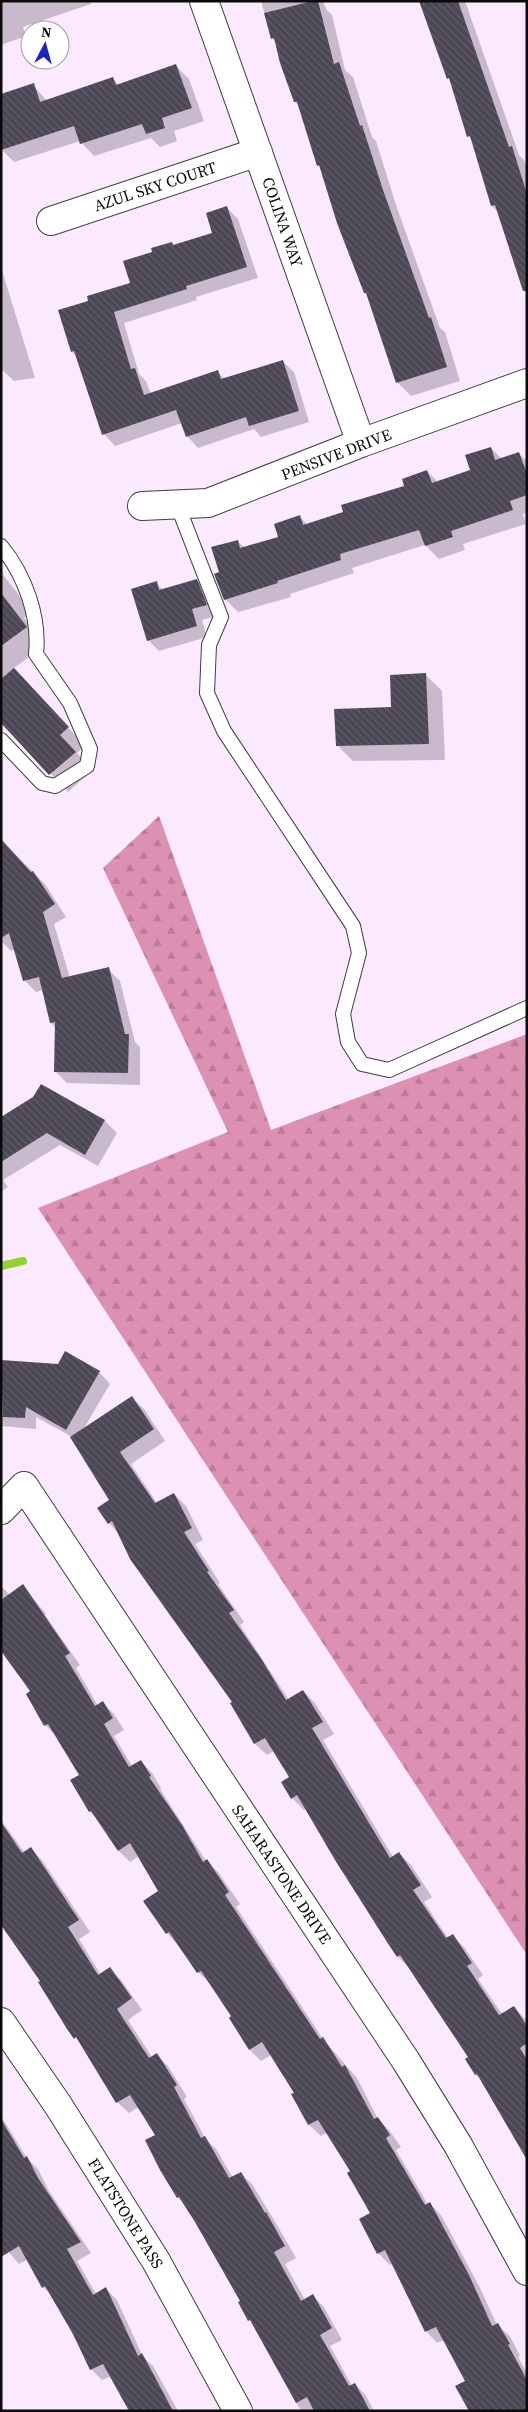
<svg xmlns="http://www.w3.org/2000/svg" width="528" height="2412" viewBox="0 0 528 2412" font-family="'Source Serif 4',serif">
<defs>
<pattern id="forest-firs" width="22" height="20" patternUnits="userSpaceOnUse" patternTransform="scale(1.25)"><rect width="22" height="20" fill="#dc90b2"/><path d="M5 1l3.5 6h-7zM16 11l3.5 6h-7z" fill="#bb7b98"/></pattern>
<pattern id="building-back-hatch" width="6" height="6" patternUnits="userSpaceOnUse" patternTransform="scale(1.25)"><rect width="6" height="6" fill="#4c4754"/><path d="M-1 5l2 2M0 0l6 6M5-1l2 2" fill="none" stroke="#615d68"/></pattern>
</defs>
<rect width="100%" height="100%" fill="#fbe9ff"/>
<!-- forest -->
<path fill="url(#forest-firs)" d="M 159,816 L 271,1130 L 527,1034 L 527,1955 L 38,1208 L 228,1132 L 103,868 Z"/>
<!-- shadow -->
<path fill="#0003" d="M 1,1 L 90,1 L 91,4 L 23,27 L 26,36 L 1,45 Z
M 261,1 L 323,1 L 326,9 L 332,15 L 345,70 L 353,77 L 372,137 L 376,141 L 396,205 L 440,328 L 445,332 L 460,381 L 411,396 L 397,382 L 368,296 L 365,293 L 321,168 L 318,165 L 299,106 L 295,102 L 276,42 L 272,38 Z
M 421,1 L 465,1 L 519,155 L 524,160 L 527,168 L 527,296 L 498,212 L 492,206 L 472,140 L 469,136 L 451,81 Z
M 176,66 L 189,79 L 204,121 L 174,131 L 177,141 L 160,147 L 151,138 L 94,156 L 80,141 L 14,162 L 1,149 L 33,85 L 47,101 L 113,79 L 119,85 Z
M 227,208 L 238,219 L 258,278 L 196,297 L 197,300 L 124,323 L 139,374 L 146,381 L 151,394 L 217,372 L 225,379 L 282,361 L 294,372 L 309,422 L 261,437 L 254,429 L 198,448 L 187,436 L 182,423 L 115,446 L 104,434 L 77,356 L 72,352 L 89,302 L 132,284 L 174,246 L 214,233 Z
M 1,267 L 35,378 L 14,381 L 1,369 Z
M 491,448 L 502,459 L 519,454 L 527,461 L 527,513 L 523,514 L 526,524 L 463,544 L 465,550 L 439,559 L 425,545 L 352,568 L 354,573 L 290,594 L 291,597 L 238,612 L 225,599 L 221,573 L 237,541 L 245,548 L 280,538 L 300,517 L 308,525 L 345,513 L 406,487 L 427,471 L 438,482 L 471,471 Z
M 1,572 L 32,612 L 24,618 L 44,646 L 14,668 L 85,746 L 77,753 L 93,770 L 68,792 L 1,721 Z
M 196,580 L 208,592 L 217,616 L 202,620 L 207,637 L 159,651 L 148,640 L 156,583 L 163,590 Z
M 426,675 L 442,691 L 445,760 L 353,761 L 337,745 L 392,708 Z
M 1,840 L 45,884 L 66,917 L 54,924 L 70,978 L 108,969 L 120,981 L 135,1042 L 140,1047 L 140,1085 L 67,1083 L 55,1071 L 56,1028 L 51,1023 L 43,990 L 36,992 L 24,980 L 15,949 L 11,951 L 1,941 Z
M 41,1085 L 105,1121 L 117,1133 L 98,1166 L 60,1145 L 3,1180 L 8,1187 L 1,1192 L 1,1119 L 34,1098 Z
M 1,1361 L 99,1372 L 110,1384 L 83,1430 L 132,1398 L 144,1409 L 165,1441 L 131,1464 L 157,1503 L 174,1494 L 186,1506 L 203,1540 L 195,1544 L 220,1583 L 218,1584 L 244,1622 L 240,1625 L 289,1700 L 303,1691 L 315,1703 L 334,1734 L 323,1740 L 393,1857 L 399,1853 L 411,1865 L 432,1897 L 424,1902 L 448,1938 L 452,1935 L 464,1947 L 483,1975 L 478,1979 L 502,2014 L 514,2007 L 527,2021 L 527,2156 L 484,2083 L 476,2075 L 470,2057 L 410,1968 L 398,1957 L 388,1941 L 306,1808 L 304,1810 L 292,1798 L 291,1777 L 274,1751 L 267,1755 L 255,1744 L 231,1704 L 234,1702 L 119,1534 L 109,1523 L 111,1500 L 72,1437 L 36,1417 L 36,1429 L 1,1426 Z
M 1,1586 L 10,1595 L 23,1586 L 46,1614 L 45,1615 L 80,1665 L 76,1668 L 98,1706 L 103,1703 L 114,1714 L 124,1730 L 114,1736 L 132,1766 L 141,1761 L 152,1773 L 161,1788 L 160,1789 L 206,1861 L 218,1872 L 240,1904 L 236,1907 L 323,2039 L 357,2078 L 378,2119 L 389,2130 L 401,2147 L 396,2150 L 428,2205 L 430,2204 L 441,2215 L 480,2288 L 497,2325 L 510,2336 L 520,2356 L 518,2357 L 527,2373 L 527,2411 L 466,2381 L 444,2340 L 437,2343 L 426,2331 L 393,2263 L 390,2265 L 378,2253 L 372,2213 L 352,2171 L 328,2132 L 321,2136 L 309,2125 L 293,2094 L 295,2093 L 271,2055 L 261,2061 L 250,2050 L 230,2018 L 233,2017 L 210,1983 L 198,1972 L 178,1945 L 167,1933 L 160,1892 L 139,1856 L 130,1862 L 119,1851 L 99,1820 L 90,1812 L 72,1781 L 81,1776 L 57,1737 L 45,1725 L 32,1692 L 1,1649 Z
M 1,1820 L 25,1853 L 31,1849 L 42,1860 L 90,1932 L 79,1939 L 101,1975 L 110,1969 L 121,1980 L 142,2010 L 128,2020 L 152,2057 L 157,2055 L 168,2066 L 187,2097 L 184,2099 L 205,2138 L 216,2149 L 233,2178 L 240,2173 L 252,2184 L 277,2225 L 296,2258 L 285,2264 L 305,2300 L 313,2296 L 324,2307 L 342,2340 L 330,2346 L 352,2386 L 355,2384 L 366,2396 L 374,2411 L 301,2411 L 255,2327 L 239,2303 L 242,2301 L 186,2205 L 178,2198 L 161,2170 L 157,2135 L 139,2107 L 129,2113 L 117,2102 L 83,2046 L 68,2028 L 41,1981 L 1,1924 Z
M 1,2116 L 27,2158 L 38,2169 L 49,2191 L 91,2253 L 77,2261 L 96,2294 L 106,2289 L 117,2300 L 143,2357 L 153,2366 L 178,2411 L 130,2411 L 112,2376 L 102,2380 L 91,2369 L 53,2297 L 43,2287 L 28,2259 L 19,2264 L 1,2243 Z"/>
<g fill="none" stroke-linecap="round" stroke-linejoin="round">
<!-- stream -->
<path stroke="#92d42e" stroke-width="8" d="M 1,1266 L 23,1261"/>
</g>
<!-- building -->
<path fill="url(#building-back-hatch)" d="M 313,1 L 318,1 L 334,64 L 339,62 L 360,126 L 362,125 L 383,190 L 429,318 L 431,317 L 447,367 L 396,383 L 366,293 L 364,293 L 337,223 L 319,165 L 317,166 L 297,102 L 294,102 L 280,63 L 274,38 L 271,39 L 264,13 Z
M 419,1 L 458,1 L 509,147 L 512,146 L 527,194 L 527,291 L 523,291 L 495,205 L 491,206 L 470,136 L 467,137 L 449,78 L 447,79 Z
M 176,64 L 192,108 L 162,118 L 165,128 L 146,134 L 142,124 L 80,144 L 74,126 L 1,150 L 1,94 L 34,83 L 40,102 L 113,77 L 116,85 Z
M 227,206 L 247,267 L 186,286 L 187,289 L 114,312 L 131,369 L 135,368 L 144,395 L 218,370 L 221,379 L 283,360 L 299,411 L 249,426 L 246,417 L 186,437 L 176,410 L 102,435 L 74,351 L 71,352 L 58,310 L 88,301 L 87,296 L 130,283 L 123,261 L 152,252 L 151,248 L 172,242 L 173,245 L 212,233 L 206,213 Z
M 491,447 L 495,460 L 519,452 L 527,474 L 527,495 L 510,501 L 513,510 L 451,531 L 453,537 L 425,546 L 419,530 L 340,554 L 341,560 L 277,581 L 278,583 L 224,600 L 214,574 L 219,572 L 211,547 L 238,540 L 240,548 L 278,537 L 274,524 L 300,515 L 303,525 L 343,512 L 341,505 L 404,486 L 402,479 L 427,470 L 432,483 L 470,470 L 465,455 Z
M 197,579 L 207,605 L 192,609 L 197,626 L 147,641 L 131,589 L 157,581 L 159,590 Z
M 1,593 L 27,627 L 1,646 Z
M 14,668 L 69,727 L 60,735 L 76,752 L 49,775 L 1,723 L 1,679 Z
M 426,673 L 429,744 L 336,746 L 334,709 L 391,707 L 390,675 Z
M 1,839 L 31,872 L 33,871 L 55,904 L 43,912 L 62,978 L 109,967 L 125,1034 L 129,1034 L 128,1073 L 54,1072 L 55,1022 L 50,1023 L 39,977 L 23,981 L 9,933 L 1,938 Z
M 41,1084 L 105,1120 L 85,1155 L 47,1133 L 1,1162 L 1,1117 L 33,1097 Z
M 65,1351 L 100,1371 L 66,1430 L 26,1407 L 25,1418 L 3,1417 L 1,1360 L 58,1364 Z
M 132,1396 L 154,1429 L 120,1452 L 155,1503 L 174,1493 L 192,1528 L 184,1532 L 209,1571 L 207,1572 L 234,1610 L 229,1613 L 262,1660 L 286,1700 L 303,1690 L 323,1722 L 312,1728 L 390,1858 L 399,1852 L 421,1885 L 413,1890 L 446,1938 L 453,1934 L 472,1963 L 467,1966 L 499,2015 L 514,2006 L 527,2026 L 527,2043 L 520,2048 L 527,2060 L 527,2160 L 477,2074 L 475,2075 L 465,2059 L 468,2057 L 400,1955 L 397,1957 L 387,1942 L 335,1860 L 297,1795 L 291,1799 L 281,1782 L 289,1777 L 265,1738 L 254,1744 L 230,1703 L 232,1702 L 130,1559 L 112,1521 L 108,1524 L 97,1508 L 109,1500 L 70,1437 Z
M 23,1584 L 70,1653 L 65,1656 L 95,1706 L 103,1701 L 113,1718 L 104,1724 L 129,1767 L 141,1760 L 151,1776 L 149,1777 L 182,1825 L 203,1862 L 207,1859 L 229,1892 L 225,1895 L 320,2039 L 323,2037 L 342,2067 L 345,2065 L 374,2119 L 378,2117 L 390,2135 L 386,2138 L 425,2205 L 430,2202 L 469,2275 L 492,2326 L 498,2323 L 510,2344 L 508,2345 L 527,2380 L 527,2411 L 469,2411 L 455,2386 L 465,2381 L 436,2327 L 425,2332 L 385,2250 L 377,2254 L 359,2219 L 370,2213 L 347,2173 L 350,2171 L 318,2120 L 308,2125 L 291,2094 L 294,2093 L 262,2042 L 249,2050 L 229,2018 L 231,2016 L 201,1971 L 197,1973 L 169,1932 L 166,1934 L 143,1901 L 158,1891 L 130,1843 L 118,1851 L 91,1811 L 89,1812 L 70,1780 L 79,1775 L 48,1724 L 44,1726 L 26,1694 L 30,1691 L 1,1651 L 1,1600 Z
M 1,1822 L 22,1853 L 31,1847 L 79,1920 L 68,1927 L 98,1975 L 110,1967 L 132,1998 L 117,2009 L 149,2058 L 157,2053 L 177,2085 L 174,2087 L 201,2138 L 205,2136 L 229,2178 L 241,2172 L 265,2213 L 266,2212 L 285,2246 L 274,2252 L 301,2301 L 313,2294 L 332,2328 L 320,2335 L 349,2386 L 355,2383 L 370,2411 L 314,2411 L 307,2397 L 296,2403 L 250,2320 L 248,2321 L 238,2302 L 240,2301 L 195,2222 L 179,2197 L 177,2198 L 160,2170 L 145,2140 L 155,2135 L 130,2095 L 116,2103 L 76,2037 L 74,2039 L 67,2029 L 38,1982 L 40,1981 L 1,1925 Z
M 1,2119 L 24,2158 L 27,2156 L 38,2178 L 81,2242 L 67,2249 L 93,2295 L 106,2287 L 138,2356 L 142,2353 L 173,2411 L 129,2411 L 103,2364 L 90,2370 L 73,2334 L 45,2286 L 42,2288 L 19,2246 L 1,2257 Z"/>
<g fill="none" stroke-linecap="round" stroke-linejoin="round">
<defs>
<path id="lane" d="M 177,504 L 221,617 L 209,645 L 207,693 L 224,731 L 353,926 L 359,953 L 343,1014 L 348,1042 L 362,1064 L 389,1070 L 527,1008
M 1,546 C 25,575 40,617 36,654 L 70,703 L 90,749 L 87,766 L 55,786 L 42,783 L 1,740"/>
<path id="street" d="M 204,1 L 361,443
M 51,221 L 258,152
M 142,506 L 208,503 L 361,443 L 527,383
M 1,1510 L 24,1486 L 406,2061 L 458,2145 L 527,2271
M 1,2022 L 58,2105 L 156,2261 L 238,2411"/>
</defs>
<!-- lane casing -->
<use href="#lane" stroke="#3e3e3e" stroke-width="16"/>
<!-- street casing -->
<use href="#street" stroke="#3e3e3e" stroke-width="30"/>
<!-- lane -->
<use href="#lane" stroke="#fff" stroke-width="14"/>
<!-- street -->
<use href="#street" stroke="#fff" stroke-width="28"/>
</g>
<g text-anchor="middle" stroke-width="5" stroke-linejoin="round" paint-order="stroke">
<!-- street labels -->
<g font-size="16" fill="#0b0b0b" stroke="#fff">
<text transform="translate(155 186) rotate(-18)" y="6">AZUL SKY COURT</text>
<text transform="translate(283 222) rotate(71)" y="6">COLINA WAY</text>
<text transform="translate(336 454) rotate(-21)" y="6">PENSIVE DRIVE</text>
<text transform="translate(282 1874) rotate(56)" y="6">SAHARASTONE DRIVE</text>
<text transform="translate(126 2213) rotate(58)" y="6">FLATSTONE PASS</text>
</g>
</g>
<!-- border -->
<rect width="528" height="2412" fill="none" stroke="#0b0b0b" stroke-width="5"/>
<!-- north arrow -->
<g transform="translate(45 45) rotate(6)"><circle r="24" fill="#ffffff" stroke="#9d9d9d"/>
<path d="M0-4L9 19L0 12L-9 19Z" fill="#1d24c2"/>
<text y="-8" font-size="14" font-weight="bold" text-anchor="middle" fill="#0b0b0b">N</text>
</g>
</svg>
